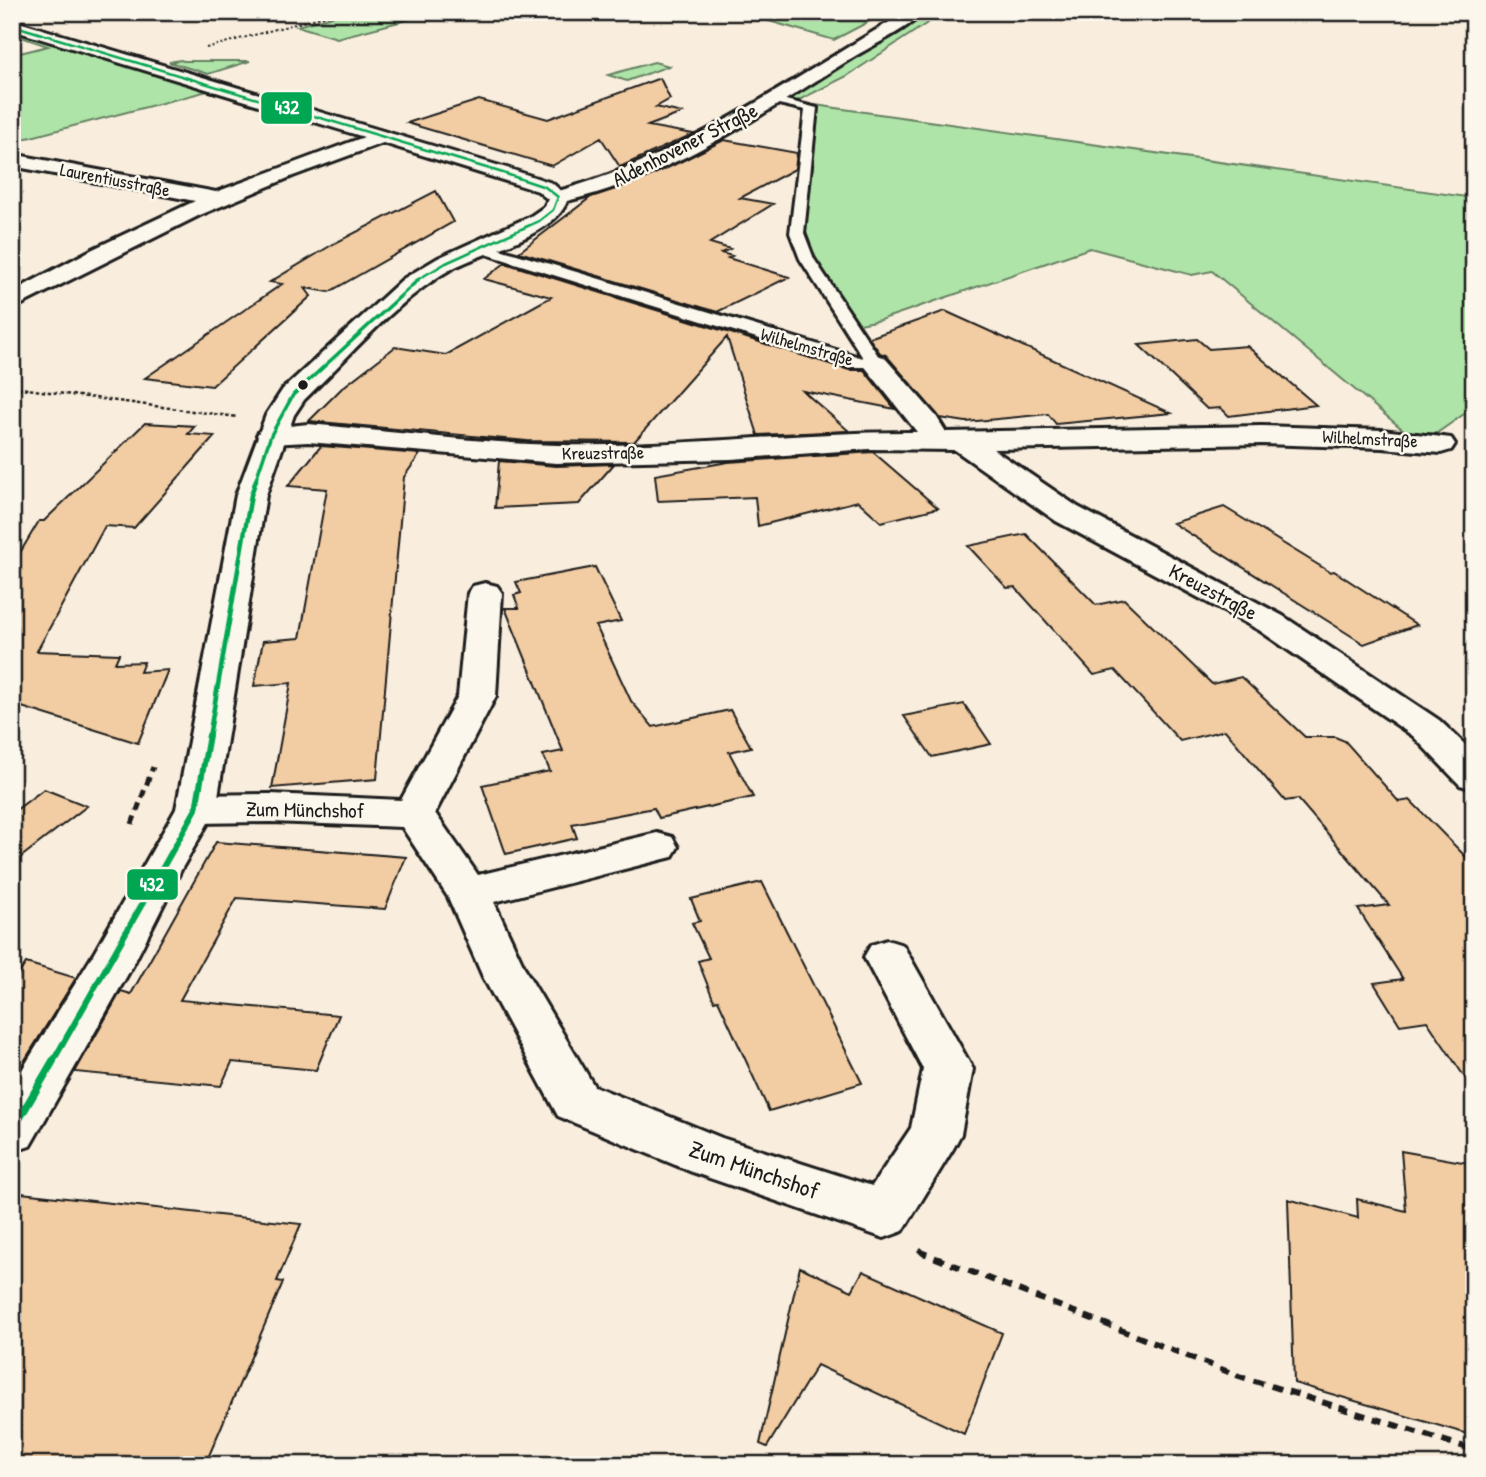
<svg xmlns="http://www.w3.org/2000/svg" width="1486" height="1477" viewBox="0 0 1486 1477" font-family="'Patrick Hand',sans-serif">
<rect width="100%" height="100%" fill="#f9eedd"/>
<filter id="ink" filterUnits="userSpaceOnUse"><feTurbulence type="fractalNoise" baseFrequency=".0143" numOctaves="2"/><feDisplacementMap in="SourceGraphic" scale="14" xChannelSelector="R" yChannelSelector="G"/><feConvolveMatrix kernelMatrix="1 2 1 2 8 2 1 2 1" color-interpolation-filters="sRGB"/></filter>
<g filter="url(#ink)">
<!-- green -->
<path fill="#aee4a7" stroke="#658062" stroke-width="2" d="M 347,12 L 438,12 L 337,38 L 297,26 Z
M 738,12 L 887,12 L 834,40 Z
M 932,12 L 944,12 L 847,76 L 795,102 L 789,97 Z
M 12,30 L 208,91 L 12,142 L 12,55 L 48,46 L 12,34 Z
M 180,60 L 184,61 L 250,61 L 208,74 L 169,62 Z
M 654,62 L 669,66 L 627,81 L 608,75 Z
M 815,105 L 1474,198 L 1474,407 L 1437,433 L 1407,433 L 1212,271 L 1192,275 L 1090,248 L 880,320 L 860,324 C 836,297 810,260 804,223 Z"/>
<!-- building -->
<path fill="#f2cca2" stroke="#1c1c1c" stroke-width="2" d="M 660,78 L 670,99 L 656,107 L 682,113 L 648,126 L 693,134 L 620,167 L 601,138 L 552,166 L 407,123 L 479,100 L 548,119 Z
M 724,140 L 797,153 L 795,169 L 740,198 L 773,204 L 710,243 L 730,249 L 721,253 L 732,256 L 728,258 L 789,277 L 717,312 L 519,252 L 591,197 L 644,179 Z
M 436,191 L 453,222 L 329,292 L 305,288 L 311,296 L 212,386 L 145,378 L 282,284 L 270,282 L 335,243 Z
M 505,263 L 849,370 L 864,370 L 895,409 L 803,391 L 849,431 L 758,435 L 727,337 L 634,442 L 527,441 L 309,421 L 342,388 L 395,347 L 446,355 L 551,297 L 484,279 Z
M 945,311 L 1171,413 L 1056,424 L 1048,414 L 966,422 L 940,418 L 886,355 L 880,353 L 869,338 Z
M 1197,339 L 1209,349 L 1247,346 L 1316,405 L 1229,416 L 1221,408 L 1207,409 L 1139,345 Z
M 145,423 L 195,426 L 188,434 L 215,436 L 134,528 L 105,526 L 37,651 L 119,654 L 115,663 L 144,662 L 140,672 L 168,670 L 138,743 L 12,704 L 12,566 L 39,521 L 44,521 Z
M 321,446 L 420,454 L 404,477 L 377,779 L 272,788 L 291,683 L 254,686 L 263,641 L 300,638 L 327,489 L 288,486 Z
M 873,452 L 938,508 L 881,522 L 858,501 L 758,526 L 755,497 L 658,501 L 655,475 L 728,462 Z
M 499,461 L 556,466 L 614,464 L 579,504 L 495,508 Z
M 1224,507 L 1330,572 L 1334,571 L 1417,625 L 1364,644 L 1173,523 Z
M 1026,534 L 1096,605 L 1124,599 L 1212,684 L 1241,677 L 1305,737 L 1335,737 L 1345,741 L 1399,802 L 1410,800 L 1469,860 L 1474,875 L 1474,1091 L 1427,1021 L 1400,1025 L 1374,983 L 1403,979 L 1358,909 L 1389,905 L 1298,799 L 1285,801 L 1225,730 L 1180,741 L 1115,670 L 1094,675 L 1015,587 L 1007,588 L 968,546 Z
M 595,567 L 621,621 L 596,626 L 631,701 L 653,727 L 730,710 L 751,747 L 729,752 L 753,797 L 659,818 L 654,808 L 572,824 L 577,838 L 506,854 L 482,785 L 550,771 L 543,755 L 563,751 L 505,608 L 519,608 L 514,595 L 521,593 L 516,582 Z
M 964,704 L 991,744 L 932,757 L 904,716 Z
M 44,789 L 87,806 L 12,864 L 12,813 Z
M 216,842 L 406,857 L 385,909 L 237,898 L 180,1000 L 339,1015 L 316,1070 L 232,1062 L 221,1086 L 75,1072 L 121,991 L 131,994 Z
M 762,882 L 862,1083 L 769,1111 L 718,1000 L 714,1001 L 698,961 L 709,958 L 692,923 L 700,921 L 691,899 Z
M 26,963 L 76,978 L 20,1068 L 12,1067 L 12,984 Z
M 1401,1151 L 1474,1164 L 1474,1436 L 1294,1383 L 1288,1199 L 1358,1218 L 1357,1199 L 1406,1211 Z
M 12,1192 L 301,1224 L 277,1281 L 283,1282 L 205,1465 L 12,1465 Z
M 800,1267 L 852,1291 L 863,1271 L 1002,1333 L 964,1434 L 817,1365 L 767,1447 L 760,1444 Z"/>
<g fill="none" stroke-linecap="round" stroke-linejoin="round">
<defs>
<path id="service" d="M 774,97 L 817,108 L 804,233 L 814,259 L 883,363 L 881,367 L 850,367 L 473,250 L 471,247 L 473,244 L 483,244 L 863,358 L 800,259 L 790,233 L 805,110 L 770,102 L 768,100 Z"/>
<path id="minor" d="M 12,20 L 510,169 L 552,183 L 568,197 L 565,201 C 553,205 547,199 538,191 L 383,143 L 293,176 L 200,215 L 12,309 L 12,292 L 93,249 L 195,201 L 12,166 L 12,154 L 216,192 L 364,137 L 12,30 Z
M 875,355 L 884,357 L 936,416 L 946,432 L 1262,426 L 1382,430 L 1451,438 L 1455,444 L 1451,450 L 1441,453 L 1382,448 L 1262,444 L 993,449 L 1078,507 L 1283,616 L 1439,720 L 1474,753 L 1474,789 L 1460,785 L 1413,736 L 1259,630 L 1056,521 L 955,450 L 869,449 L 731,459 L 556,463 L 308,442 L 271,444 L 261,441 L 257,435 L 261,429 L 308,424 C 389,431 476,443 557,445 C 677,448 797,431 917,432 L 862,363 L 866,357 Z
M 485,583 L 497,586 L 502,593 L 496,696 L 435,813 L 478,875 L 657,833 L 672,837 L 678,847 L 672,857 L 494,902 L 527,973 L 594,1086 L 722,1138 L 872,1186 L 911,1128 L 923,1069 L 864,957 L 871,945 L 887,940 L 903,945 L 973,1069 L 961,1134 L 953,1149 L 903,1231 L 884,1238 L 692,1172 L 558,1116 L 483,977 L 448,897 L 402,827 L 271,822 L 196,823 L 182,819 L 176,809 L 182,799 L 196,795 L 271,794 L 401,800 L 458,696 L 468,593 L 473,586 Z"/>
<path id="tertiary" d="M 906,12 L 924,12 C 908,29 873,45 852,58 C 763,114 671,177 567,201 C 555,235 484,252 453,268 C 397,299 350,356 304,400 L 294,415 L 266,495 L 216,809 L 182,868 L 133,965 L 30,1146 L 12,1152 L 12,1086 L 93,955 L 176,809 L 236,495 L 266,415 L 283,389 L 403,279 L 438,258 L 531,216 L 544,207 L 551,193 C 680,160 792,79 906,12 Z"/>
</defs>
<!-- service casing -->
<use href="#service" stroke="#1c1c1c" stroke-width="6"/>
<!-- minor casing -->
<use href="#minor" stroke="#1c1c1c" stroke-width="6"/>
<!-- tertiary casing -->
<use href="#tertiary" stroke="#1c1c1c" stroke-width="6"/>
<!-- path-far3 -->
<path stroke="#1c1c1c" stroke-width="2" stroke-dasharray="2.5 2.5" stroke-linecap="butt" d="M 206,48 L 339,12"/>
<!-- path-far2 -->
<path stroke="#1c1c1c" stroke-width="2.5" stroke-dasharray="3.5 2.5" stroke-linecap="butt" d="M 12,387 L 237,417"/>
<!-- path-far1 -->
<path stroke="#1c1c1c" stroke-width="5" stroke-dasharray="8 6" stroke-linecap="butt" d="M 132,824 L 153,767"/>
<!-- path -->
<path stroke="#1c1c1c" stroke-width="6" stroke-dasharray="10 8" stroke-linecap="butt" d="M 919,1249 L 923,1253 L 1239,1376 L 1474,1450"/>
<!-- service -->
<use href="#service" fill="#fbf7ec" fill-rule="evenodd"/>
<!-- minor -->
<use href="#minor" fill="#fbf7ec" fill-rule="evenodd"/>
<!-- tertiary -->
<use href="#tertiary" fill="#fbf7ec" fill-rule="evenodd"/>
<defs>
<path id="bus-1-far4" d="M 12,25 L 503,173 L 545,187 L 558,197
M 415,281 L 446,263 L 539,221 L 553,210 L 558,197"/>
<path id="bus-1-far3" d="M 255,482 L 271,435 L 293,395 L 418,280"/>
<path id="bus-1-far2" d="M 209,737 L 251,495 L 256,480"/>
<path id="bus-1-far1" d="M 52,1063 L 196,809 L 209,735"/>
<path id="bus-1" d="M 12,1131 L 53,1061"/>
</defs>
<!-- bus-1-far4 casing -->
<use href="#bus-1-far4" stroke="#fbf7ec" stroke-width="5"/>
<!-- bus-1-far3 casing -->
<use href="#bus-1-far3" stroke="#fbf7ec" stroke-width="7"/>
<!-- bus-1-far2 casing -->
<use href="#bus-1-far2" stroke="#fbf7ec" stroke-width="9"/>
<!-- bus-1-far1 casing -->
<use href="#bus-1-far1" stroke="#fbf7ec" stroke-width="11"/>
<!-- bus-1 casing -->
<use href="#bus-1" stroke="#fbf7ec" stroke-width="13"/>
<!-- bus-1-far4 -->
<use href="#bus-1-far4" stroke="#00a651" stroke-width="2.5"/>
<!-- bus-1-far3 -->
<use href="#bus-1-far3" stroke="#00a651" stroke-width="3.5"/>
<!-- bus-1-far2 -->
<use href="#bus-1-far2" stroke="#00a651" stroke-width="4.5"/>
<!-- bus-1-far1 -->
<use href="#bus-1-far1" stroke="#00a651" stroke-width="6"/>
<!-- bus-1 -->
<use href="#bus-1" stroke="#00a651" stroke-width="8"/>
</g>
</g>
<!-- markers -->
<circle fill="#1c1c1c" stroke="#fbf7ec" stroke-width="2.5" cx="303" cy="385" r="6"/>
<g text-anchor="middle" stroke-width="5" stroke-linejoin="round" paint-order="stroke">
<!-- far-street labels -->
<g font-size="18" fill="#1c1c1c" stroke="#fbf7ec">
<text transform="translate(115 180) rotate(11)" y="6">Laurentiusstraße</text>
<text transform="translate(807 347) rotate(16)" y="6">Wilhelmstraße</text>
<text transform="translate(1370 439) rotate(3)" y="6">Wilhelmstraße</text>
<text transform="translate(603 453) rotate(-1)" y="6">Kreuzstraße</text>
</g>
<!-- street labels -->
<g font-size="21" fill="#1c1c1c" stroke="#fbf7ec">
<text transform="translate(685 145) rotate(-27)" y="7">Aldenhovener Straße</text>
<text transform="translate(1213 592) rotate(28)" y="7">Kreuzstraße</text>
<text transform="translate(305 810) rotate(1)" y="7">Zum Münchshof</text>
</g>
<!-- near-street labels -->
<g font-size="24" fill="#1c1c1c" stroke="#fbf7ec">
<text transform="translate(754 1170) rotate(19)" y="8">Zum Münchshof</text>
</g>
</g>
<g stroke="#fbf7ec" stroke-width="2.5">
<rect x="260" y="91" width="53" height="34" rx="7" fill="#00a651"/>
<rect x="126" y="868" width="53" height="33" rx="7" fill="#00a651"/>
</g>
<g font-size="19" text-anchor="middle" font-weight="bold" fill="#fff">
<text x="287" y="114">432</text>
<text x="152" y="891">432</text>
</g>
<!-- margin -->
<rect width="1486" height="1477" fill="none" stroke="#fbf7ec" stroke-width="42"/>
<rect x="21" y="21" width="1444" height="1435" fill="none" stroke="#1c1c1c" stroke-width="2.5" filter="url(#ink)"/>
</svg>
